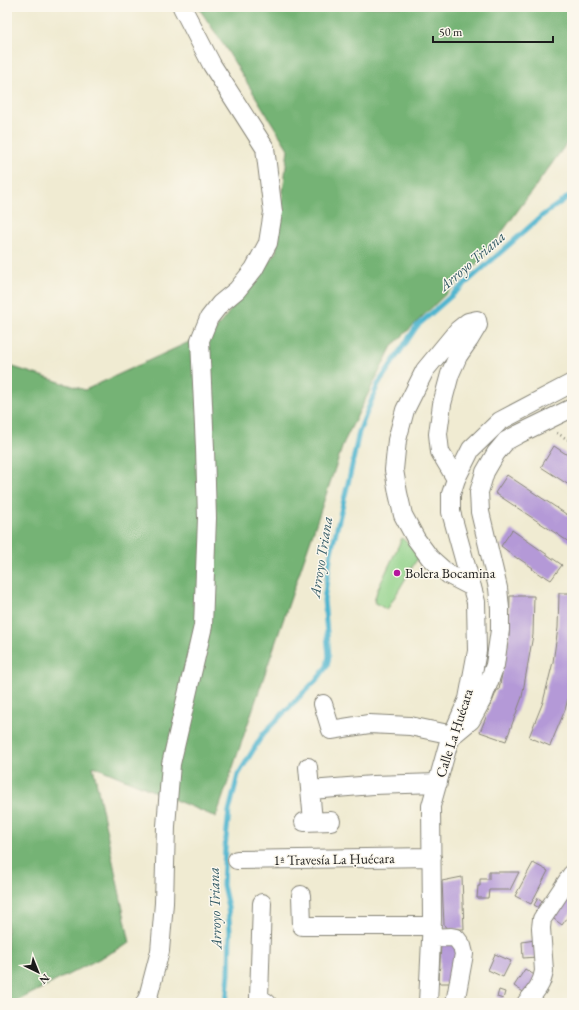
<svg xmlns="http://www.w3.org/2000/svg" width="579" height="1010" viewBox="0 0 579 1010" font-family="'EB Garamond',serif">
<rect width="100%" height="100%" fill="#fbf7ec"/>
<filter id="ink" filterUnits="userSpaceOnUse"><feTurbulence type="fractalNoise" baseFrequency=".025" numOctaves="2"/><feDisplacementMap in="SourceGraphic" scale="8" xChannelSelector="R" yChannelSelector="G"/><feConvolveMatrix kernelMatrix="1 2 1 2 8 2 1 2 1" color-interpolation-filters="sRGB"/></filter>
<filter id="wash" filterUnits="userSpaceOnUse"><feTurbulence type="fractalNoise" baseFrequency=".012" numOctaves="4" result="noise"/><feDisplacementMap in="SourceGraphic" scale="16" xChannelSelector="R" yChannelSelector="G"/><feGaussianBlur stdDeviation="0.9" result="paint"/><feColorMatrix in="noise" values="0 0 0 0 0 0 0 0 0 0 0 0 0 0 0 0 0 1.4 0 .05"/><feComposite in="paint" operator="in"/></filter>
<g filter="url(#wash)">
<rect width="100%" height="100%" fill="#f0ebd2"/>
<!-- green -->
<path fill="#90d189" stroke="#567652" d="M 402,538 L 420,554 L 387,610 L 374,602 L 377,591 Z"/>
<!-- forest -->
<path fill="#74b375" stroke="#486848" d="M 198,7 L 572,7 L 572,136 L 484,257 L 392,346 L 344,442 L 216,817 L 93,766 L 130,943 L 13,1003 L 7,1003 L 7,365 L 85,390 L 215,330 L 276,252 L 288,149 L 225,47 Z"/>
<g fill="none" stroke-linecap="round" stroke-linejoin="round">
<!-- stream -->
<path stroke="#50b5cf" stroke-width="5" d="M 226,1003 L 229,974 L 230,931 L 228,907 L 223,885 L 225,848 L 229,811 L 238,775 L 263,734 L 319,677 L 327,666 L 329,656 L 324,600 L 331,552 L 350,475 L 359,432 L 378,384 L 417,326 L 543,215 L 572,194"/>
</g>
<g id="blocks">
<!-- building -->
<path fill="#b499d7" d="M 554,446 L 572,458 L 572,487 L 541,467 Z
M 507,475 L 572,518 L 572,544 L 495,493 Z
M 512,530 L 562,565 L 551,580 L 543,575 L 542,576 L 532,569 L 533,568 L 518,558 L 518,559 L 501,546 Z
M 559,593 L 572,593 L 572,683 L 565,710 L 550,746 L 529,737 L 543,702 L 553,662 L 558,628 Z
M 510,596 L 534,596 L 533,635 L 522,697 L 506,741 L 480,732 L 497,690 L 499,690 L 509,636 Z
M 533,863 L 548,871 L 531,904 L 515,896 Z
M 489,872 L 519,872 L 510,890 L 489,890 L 488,898 L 477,898 L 478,886 L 480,886 L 480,879 L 489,879 Z
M 462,877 L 464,929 L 447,929 L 444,925 L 442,881 Z
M 570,892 L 572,893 L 572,906 L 571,907 L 572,911 L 562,925 L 550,916 Z
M 538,898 L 544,902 L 543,910 L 534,905 Z
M 535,940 L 537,957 L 523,958 L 522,942 Z
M 441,943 L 453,943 L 461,953 L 454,983 L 439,983 Z
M 495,954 L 511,961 L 503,977 L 488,970 Z
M 525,969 L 539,978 L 528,995 L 514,986 Z
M 499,990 L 505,992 L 503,999 L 497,997 Z"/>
</g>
</g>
<g filter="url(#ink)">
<use href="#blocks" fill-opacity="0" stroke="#868477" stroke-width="1"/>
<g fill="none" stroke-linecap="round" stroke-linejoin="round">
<defs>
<path id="minor" d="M 456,479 L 440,452 L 438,434 L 442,404 L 450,374 L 458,356 L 469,340 L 478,325 L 477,320 L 468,322 L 458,330 L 425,370 L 405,410 L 397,440 L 394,470 L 398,493 L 403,515 L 416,539 L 430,558 L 449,575 L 472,587
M 323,704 L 331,730 L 369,724 L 410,726 L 453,735 L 471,720 L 483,698 L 495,665 L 500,630 L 500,608 L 498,588 L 480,512 L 479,492 L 485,472 L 496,453 L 506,441 L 519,434 L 572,408
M 308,767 L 313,821
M 311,790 L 373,785 L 438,783
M 304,822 L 331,821
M 237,860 L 432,857
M 301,895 L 302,926 L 432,926
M 262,903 L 259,998 L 267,1003
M 431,938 L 451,937 L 456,938 L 462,946 L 464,954 L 455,1003
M 145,1003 L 148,997 L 160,951 L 164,903 L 166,826 L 171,764 L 203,626 L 207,518 L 205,448 L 200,340 L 209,318 L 220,304 L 237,290 L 254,269 L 268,243 L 273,212 L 265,148 L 212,65 L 182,7
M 428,1003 L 432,919 L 431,806 L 448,745 L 468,699 L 477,651 L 476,602 L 451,512 L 451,494 L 456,479 L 471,449 L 500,421 L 572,383
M 526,1003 C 535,992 542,985 544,971 L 541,928 L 542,919 L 572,874"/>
</defs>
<!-- minor casing -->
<use href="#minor" stroke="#868477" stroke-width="20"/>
<!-- path -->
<path stroke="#868477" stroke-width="2.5" stroke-dasharray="1 3" stroke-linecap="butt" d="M 557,433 L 572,442"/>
<!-- minor -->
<use href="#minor" stroke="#fff" stroke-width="18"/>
</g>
</g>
<!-- markers -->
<circle fill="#b5179e" stroke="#fbf7ec" stroke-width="1.5" cx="397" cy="573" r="4"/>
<g text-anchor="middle" stroke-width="3" stroke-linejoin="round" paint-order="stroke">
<!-- poi labels -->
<g font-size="14" fill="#1c1c1c" stroke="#fbf7ec" text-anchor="start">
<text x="405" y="578">Bolera Bocamina</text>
</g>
<!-- street labels -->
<g font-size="14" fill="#1c1c1c" stroke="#fbf7ec">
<text transform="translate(454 733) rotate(-72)" y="5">Calle La Ḥuécara</text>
<text transform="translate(334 859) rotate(-1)" y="5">1ª Travesía La Ḥuécara</text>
</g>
<!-- water labels -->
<g font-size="15" font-style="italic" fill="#315964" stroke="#fbf7ec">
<text transform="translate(472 261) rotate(-41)" y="5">Arroyo Triana</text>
<text transform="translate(321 557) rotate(-81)" y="5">Arroyo Triana</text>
<text transform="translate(215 908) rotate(-92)" y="5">Arroyo Triana</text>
</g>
</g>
<!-- margin -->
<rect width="579" height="1010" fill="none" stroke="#fbf7ec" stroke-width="24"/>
<!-- north arrow -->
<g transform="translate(38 972) rotate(137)" stroke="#fbf7ec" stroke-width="3" paint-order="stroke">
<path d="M0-3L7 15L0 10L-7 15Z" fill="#1c1c1c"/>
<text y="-6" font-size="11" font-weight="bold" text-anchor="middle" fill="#1c1c1c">N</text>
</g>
<!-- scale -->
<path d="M433 36v6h120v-6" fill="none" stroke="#1c1c1c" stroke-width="2"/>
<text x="439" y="36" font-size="12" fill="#1c1c1c" stroke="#fbf7ec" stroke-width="3" paint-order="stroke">50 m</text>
</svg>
